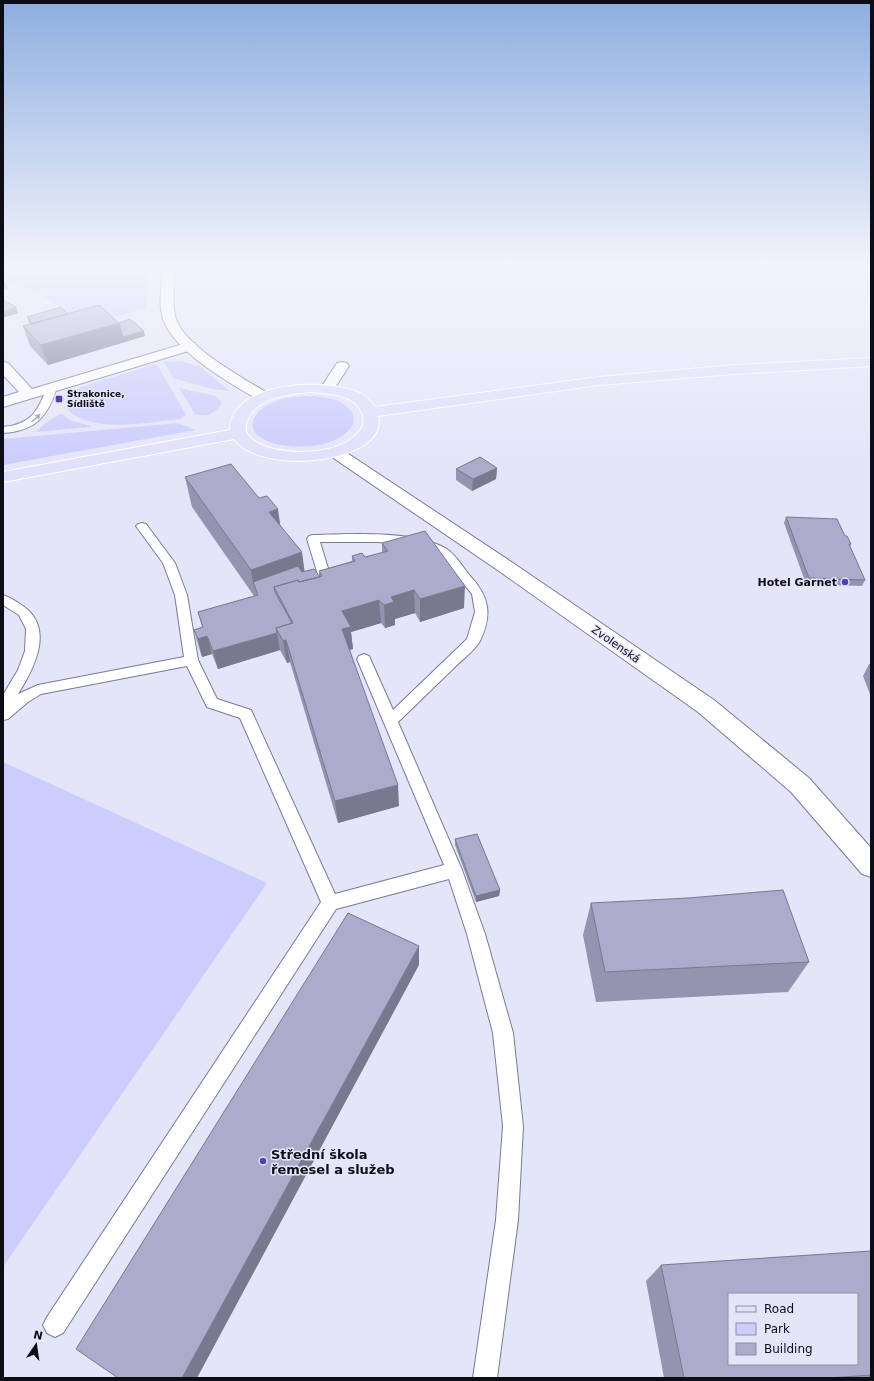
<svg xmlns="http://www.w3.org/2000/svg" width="874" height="1381" viewBox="0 0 874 1381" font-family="'DejaVu Sans',sans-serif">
<rect width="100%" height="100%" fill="#e4e5f9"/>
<!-- green -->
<path fill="#cccdfd" d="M 3,267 L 150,267 L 146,308 L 85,325 C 59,303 35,291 3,280 Z
M 180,361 L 199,366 L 230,391 L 212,389 L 173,378 L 164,362 Z
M 156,364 L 158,366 L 186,415 L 180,419 C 150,422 91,434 68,410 L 78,388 Z
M 179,388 L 215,396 L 222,403 C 215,413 207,418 195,414 Z
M 302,396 C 318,396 339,396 350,410 C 354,414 355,421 352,426 C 332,460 233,449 256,415 C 266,401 286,398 302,396 Z
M 60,414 L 64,415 L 70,420 L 91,426 L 90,427 L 36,432 C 40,427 55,416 60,414 Z
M 178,423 L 195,430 L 3,465 L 3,439 Z
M 3,762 L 267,883 L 3,1267 Z"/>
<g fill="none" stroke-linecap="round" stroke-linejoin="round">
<defs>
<path id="lane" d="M 52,384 L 57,387 C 48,417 35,431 3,433 L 3,427 C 46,424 40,387 52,384 Z
M 142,523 L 146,524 L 175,563 L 187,595 L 198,660 L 217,699 L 251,710 L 335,894 L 444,865 L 357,659 L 359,656 L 364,654 L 369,656 L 393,710 L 467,639 L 475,612 L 472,594 L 442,558 L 436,553 L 425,548 L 378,542 L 320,542 L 331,578 L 329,581 L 321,581 L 319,578 L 307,539 L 309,536 L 313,535 C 348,534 414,530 445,548 C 456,554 463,568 471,577 C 490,598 492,615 480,641 C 475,650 464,658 457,665 C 437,684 418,703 398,722 L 462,870 L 485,934 L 513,1033 L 523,1126 L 518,1220 L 497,1378 L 473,1378 L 496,1220 L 503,1126 L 493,1033 L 467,934 L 449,879 L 336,909 L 63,1333 L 55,1337 L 47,1333 L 43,1325 L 47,1317 L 321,902 L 240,718 L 207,707 L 187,666 L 41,694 L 28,702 L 8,719 L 3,720 L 3,695 L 18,670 L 25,651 L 26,629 L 19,615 L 3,605 L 3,595 C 9,597 14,600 20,604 C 56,626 35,667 18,694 L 38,685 L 184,657 L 175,595 L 163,563 L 136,526 L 138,524 Z"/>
<path id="street" d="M 190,342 L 195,343 L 197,346 L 195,349 L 3,407 L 3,397 L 19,392 L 3,375 L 3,362 L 8,363 L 32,389 Z
M 342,362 L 347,363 L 349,366 L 334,389 L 332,392 L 327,393 L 322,392 L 320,389 L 335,366 L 337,363 Z
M 335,447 L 341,449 L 513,563 L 714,700 L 809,778 L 871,848 L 871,877 L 862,874 L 791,792 L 698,712 L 499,571 L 329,455 L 327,452 L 329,449 Z"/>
<path id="secondary" d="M 163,267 L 175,267 C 175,284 171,303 176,319 C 185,347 245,379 269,394 L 272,397 L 269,400 L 264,402 L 259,400 C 231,384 173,351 163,319 C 158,303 162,284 163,267 Z"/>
<path id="primary" d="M 871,358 L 871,366 L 735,374 L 599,385 L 378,416 C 390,463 261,477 234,439 L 3,482 L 3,472 L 230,430 C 230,380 330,377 362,394 C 367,397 371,402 375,407 L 599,377 L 735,365 ZM 311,392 C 329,394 358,394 363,416 C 364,421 364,426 360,430 C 344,453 299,455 274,449 C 266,447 253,443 248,435 C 245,431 245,425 247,421 C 256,397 290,394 311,392 Z"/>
</defs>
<!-- lane casing -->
<use href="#lane" stroke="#797a98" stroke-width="2"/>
<!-- street casing -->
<use href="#street" stroke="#797a98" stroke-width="2"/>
<!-- secondary casing -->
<use href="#secondary" stroke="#797a98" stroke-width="2"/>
<!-- primary casing -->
<use href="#primary" stroke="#fff" stroke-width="2"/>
<!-- lane -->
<use href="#lane" fill="#fff" fill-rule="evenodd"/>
<!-- street -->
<use href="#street" fill="#fff" fill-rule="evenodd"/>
<!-- secondary -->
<use href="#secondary" fill="#fff" fill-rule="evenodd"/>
<!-- primary -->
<use href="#primary" fill="#e0e0fa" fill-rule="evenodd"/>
</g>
<!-- wall -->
<path fill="#9394af" d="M 68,314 L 119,323 L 145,336 L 48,365 L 30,346 L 23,326 L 30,324 L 27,317 Z
M 497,468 L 496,479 L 472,491 L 456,480 L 456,469 Z
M 185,477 L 280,525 L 305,572 L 319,577 L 319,571 L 352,561 L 352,556 L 365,557 L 382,553 L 382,543 L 464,608 L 420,622 L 415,613 L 395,619 L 395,625 L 385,628 L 381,623 L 351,632 L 353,649 L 349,650 L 399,806 L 338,823 L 290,662 L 287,663 L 280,650 L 218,669 L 212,654 L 202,657 L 199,648 L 194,630 L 202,627 L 198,612 L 254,596 L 192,507 Z
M 786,517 L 845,536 L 851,544 L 850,547 L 865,580 L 862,586 L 806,584 L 784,523 Z
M 869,664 L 871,664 L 871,697 L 863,676 Z
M 455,839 L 500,890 L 499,896 L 476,902 L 455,845 Z
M 591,903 L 809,962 L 788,992 L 596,1002 L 583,935 Z
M 871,1251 L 871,1378 L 664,1378 L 646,1281 L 661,1265 Z"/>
<!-- shaded-wall -->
<path fill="#78788f" d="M 4,280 L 5,283 L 6,283 L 8,288 L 3,290 L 3,281 Z
M 16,307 L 18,313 L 3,318 L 3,312 Z
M 119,323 L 144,331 L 145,336 L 48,365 L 41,345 Z
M 497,468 L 496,479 L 472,491 L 473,479 Z
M 278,509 L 282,538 L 269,512 Z
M 302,552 L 306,582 L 274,587 L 258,595 L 253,582 L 251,570 Z
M 465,586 L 464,608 L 420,622 L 420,599 Z
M 414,590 L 415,613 L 395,619 L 395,625 L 385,628 L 384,605 L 391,597 Z
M 379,600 L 381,623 L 351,632 L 353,649 L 344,652 L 342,629 L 342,611 Z
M 277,633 L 280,650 L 218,669 L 213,651 Z
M 207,636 L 212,654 L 202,657 L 198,639 Z
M 286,640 L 290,662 L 287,663 L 283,641 Z
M 398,785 L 399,806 L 338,823 L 335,801 Z
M 500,890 L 499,896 L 476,902 L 476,896 Z
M 419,946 L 419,965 L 197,1378 L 182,1378 Z"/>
<!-- building -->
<path fill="#abaccc" stroke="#78788f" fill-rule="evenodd" d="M 3,300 L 16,307 L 3,312 Z
M 99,305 L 119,323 L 41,345 L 23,326 Z
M 61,307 L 68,314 L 32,324 L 28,320 L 30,320 L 27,317 Z
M 130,319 L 144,331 L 123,337 L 119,323 Z
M 480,457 L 497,468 L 473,479 L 456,469 Z
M 231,464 L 259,498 L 267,496 L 278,509 L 269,512 L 302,552 L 251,570 L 185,477 Z
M 786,517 L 837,519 L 845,536 L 847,536 L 851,544 L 849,544 L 865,580 L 809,578 Z
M 425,531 L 465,586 L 420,599 L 414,590 L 391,597 L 394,602 L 384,605 L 379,600 L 342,611 L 351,627 L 342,629 L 398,785 L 335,801 L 286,640 L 283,641 L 276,628 L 293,623 L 274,587 L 298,580 L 299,582 L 322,576 L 319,571 L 355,561 L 352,556 L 362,553 L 365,557 L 388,551 L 382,543 Z
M 298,566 L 302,572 L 314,569 L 320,577 L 299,582 L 298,580 L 274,587 L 275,592 L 292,623 L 276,628 L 277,633 L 213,651 L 207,636 L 198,639 L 194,630 L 203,627 L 198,612 L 258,595 L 253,582 Z
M 477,834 L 500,890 L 476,896 L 455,839 Z
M 783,890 L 809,962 L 605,972 L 591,903 L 688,898 Z
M 348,913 L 419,946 L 182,1378 L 118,1378 L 76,1349 Z
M 871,1251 L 871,1375 L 829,1378 L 684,1378 L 661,1265 ZM 729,1294 L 857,1294 L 857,1364 L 729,1364 Z"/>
<!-- one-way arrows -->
<defs><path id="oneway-solid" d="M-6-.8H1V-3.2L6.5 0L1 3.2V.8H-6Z"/></defs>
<use fill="#9e9ea2" href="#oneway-solid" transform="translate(36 418) rotate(-42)"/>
<!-- sky -->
<linearGradient id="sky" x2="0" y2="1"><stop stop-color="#8daee0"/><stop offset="0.58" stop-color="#f3f3fc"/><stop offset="1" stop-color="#f3f3fc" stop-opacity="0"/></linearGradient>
<rect width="874" height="460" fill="url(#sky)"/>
<!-- markers -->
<g fill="#523eb5" stroke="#e4e5f9" stroke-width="1.5">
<rect x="55" y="395" width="8" height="8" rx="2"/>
<circle cx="845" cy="582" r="4"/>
<circle cx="263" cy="1161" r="4"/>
</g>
<g text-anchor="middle" stroke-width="3" stroke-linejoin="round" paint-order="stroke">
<!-- far-poi labels -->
<g font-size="9" font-weight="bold" fill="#0d0d17" stroke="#e4e5f9" text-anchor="start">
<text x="67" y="397">Strakonice,<tspan x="67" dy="10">Sídliště</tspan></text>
</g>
<!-- poi labels -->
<g font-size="11" font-weight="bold" fill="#0d0d17" stroke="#e4e5f9" text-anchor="end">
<text x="837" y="586">Hotel Garnet</text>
</g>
<!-- street labels -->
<g font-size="11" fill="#0d0d17" stroke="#e4e5f9">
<text transform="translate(616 644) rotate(35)" y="4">Zvolenská</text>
</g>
<!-- near-poi labels -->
<g font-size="13" font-weight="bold" fill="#0d0d17" stroke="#e4e5f9" text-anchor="start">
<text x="271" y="1159">Střední škola<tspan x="271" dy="15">řemesel a služeb</tspan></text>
</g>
</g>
<!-- border -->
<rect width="874" height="1381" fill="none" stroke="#0d0d17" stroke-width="8"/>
<!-- legend -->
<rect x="728" y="1293" width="130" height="72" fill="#e4e5f9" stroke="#8e8f9f"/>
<rect x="736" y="1306" width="20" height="6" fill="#e0e0fa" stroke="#8e8f9f"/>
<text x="764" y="1313" font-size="12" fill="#0d0d17">Road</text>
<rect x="736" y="1323" width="20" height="12" fill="#cccdfd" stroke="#8e8f9f"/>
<text x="764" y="1333" font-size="12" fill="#0d0d17">Park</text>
<rect x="736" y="1343" width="20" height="12" fill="#abaccc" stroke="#8e8f9f"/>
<text x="764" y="1353" font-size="12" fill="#0d0d17">Building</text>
<!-- north arrow -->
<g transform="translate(36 1345) rotate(13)" stroke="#e4e5f9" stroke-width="3" paint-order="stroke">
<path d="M0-3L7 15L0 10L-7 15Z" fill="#0d0d17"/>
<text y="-6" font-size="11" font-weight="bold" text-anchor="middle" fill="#0d0d17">N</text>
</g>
</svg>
